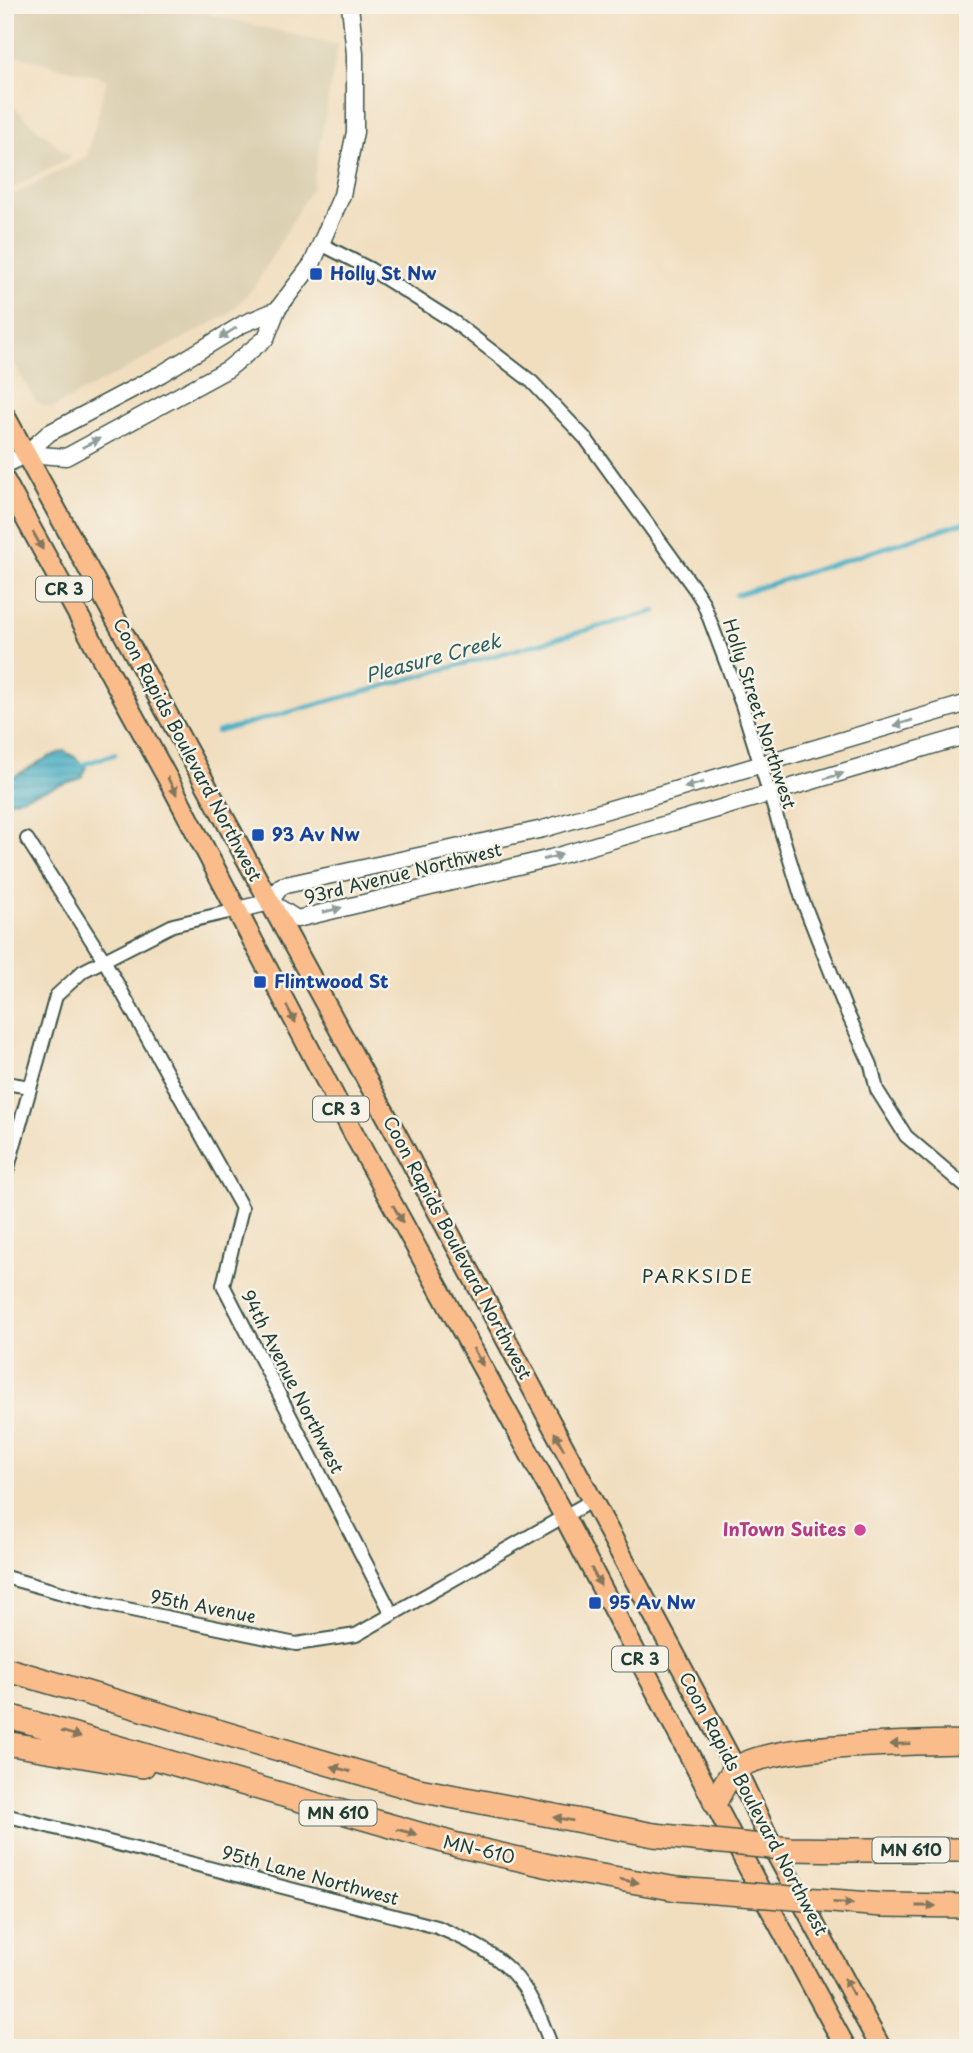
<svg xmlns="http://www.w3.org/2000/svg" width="973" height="2053" viewBox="0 0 973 2053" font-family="'Playpen Sans',sans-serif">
<defs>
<pattern id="water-rules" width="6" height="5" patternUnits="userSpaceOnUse" patternTransform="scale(1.75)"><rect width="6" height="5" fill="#46aec5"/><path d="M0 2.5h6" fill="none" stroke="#3a8fa1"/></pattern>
</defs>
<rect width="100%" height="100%" fill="#f7f3e8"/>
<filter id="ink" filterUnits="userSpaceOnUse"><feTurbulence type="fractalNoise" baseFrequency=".0143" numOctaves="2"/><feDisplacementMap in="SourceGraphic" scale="14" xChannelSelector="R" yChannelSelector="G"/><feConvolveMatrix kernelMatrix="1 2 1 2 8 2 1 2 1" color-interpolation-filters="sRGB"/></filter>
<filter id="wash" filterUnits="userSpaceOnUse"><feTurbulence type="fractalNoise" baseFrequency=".00686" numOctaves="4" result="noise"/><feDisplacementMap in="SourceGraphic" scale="28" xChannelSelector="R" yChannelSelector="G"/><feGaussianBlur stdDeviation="1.57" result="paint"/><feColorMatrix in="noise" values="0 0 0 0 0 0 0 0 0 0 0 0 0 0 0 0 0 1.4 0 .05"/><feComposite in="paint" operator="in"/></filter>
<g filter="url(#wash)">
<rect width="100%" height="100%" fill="#f1debf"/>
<!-- built -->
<path fill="#dcd0b2" d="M 5,5 L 171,5 L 338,45 L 312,187 L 255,286 L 229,314 L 52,408 L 37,403 L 5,348 L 5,199 L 87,157 L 107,79 L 5,53 Z
M 5,100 L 71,157 L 5,192 Z"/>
<!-- water -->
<path fill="url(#water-rules)" stroke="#32767c" stroke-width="2" d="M 64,751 L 75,757 L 86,768 L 82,778 L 5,803 L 5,781 C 25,772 43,757 64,751 Z"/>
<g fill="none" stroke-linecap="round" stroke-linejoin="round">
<!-- stream -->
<path stroke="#46aec5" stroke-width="4.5" d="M 736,595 L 968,521
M 217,732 L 656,611
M 79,766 L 115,754"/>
</g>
</g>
<g filter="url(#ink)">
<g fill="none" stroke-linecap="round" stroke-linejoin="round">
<defs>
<path id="minor" d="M 321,244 L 370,269 L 454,322 L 532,382 L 586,439 L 694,588 L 703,602 L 742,705 L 802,899 L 845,1008 L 871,1065 L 877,1090 L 906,1136 L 968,1189
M 27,839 L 104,960 L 242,1208 L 223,1285 L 392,1614
M 5,1083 L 30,1087
M 5,1178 L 56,996 L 83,971 L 173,925 L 237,910
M 5,1577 L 98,1603 L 296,1644 L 356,1635 L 591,1501
M 5,1815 L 437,1927 C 507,1956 527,1977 552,2048"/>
<path id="tertiary" d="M 26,454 L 66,457 L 228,369 L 266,338 L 277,310 L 312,264 L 342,195 L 355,132 L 355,54 L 350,5
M 5,465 L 26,454 L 49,433 L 161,374 L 243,324 L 277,310
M 270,902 L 281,886 L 543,829 L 968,703
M 270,902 L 297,919 L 551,858 L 968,735
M 237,910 L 270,902"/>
<path id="primary" d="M 5,416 L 399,1139 L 736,1769 L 772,1846 L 881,2048
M 5,481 L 175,792 L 356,1138 L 564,1516 L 758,1886 L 846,2048"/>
<path id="motorway" d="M 5,1669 L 419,1790 L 654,1835
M 5,1715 L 457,1845 L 567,1870 L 677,1889
M 5,1743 L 143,1766
M 715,1802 C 721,1792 727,1777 735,1770 C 764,1743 924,1743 968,1742
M 855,1850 L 968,1850
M 883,1905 L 968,1906"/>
</defs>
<!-- minor casing -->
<use href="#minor" stroke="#3e5549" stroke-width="16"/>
<!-- tertiary casing -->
<use href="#tertiary" stroke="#3e5549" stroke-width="19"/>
<!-- primary casing -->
<use href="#primary" stroke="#3e5549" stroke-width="23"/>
<!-- motorway casing -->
<use href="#motorway" stroke="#3e5549" stroke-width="26"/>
<!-- minor -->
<use href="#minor" stroke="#fff" stroke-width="12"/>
<!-- tertiary -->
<use href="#tertiary" stroke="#fff" stroke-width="16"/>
<!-- primary -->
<use href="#primary" stroke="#fabc8b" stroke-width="19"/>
<!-- motorway -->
<use href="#motorway" stroke="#fabc8b" stroke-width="23"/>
<defs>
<path id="motorway-bridge" d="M 654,1835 L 790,1849 L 855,1850
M 677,1889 L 883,1905"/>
</defs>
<!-- motorway-bridge casing -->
<use href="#motorway-bridge" stroke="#3e5549" stroke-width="26" stroke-linecap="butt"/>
<!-- motorway-bridge -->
<use href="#motorway-bridge" stroke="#fabc8b" stroke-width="23"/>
</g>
<!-- one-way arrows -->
<defs><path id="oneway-solid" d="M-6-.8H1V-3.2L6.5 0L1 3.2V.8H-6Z" transform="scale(1.75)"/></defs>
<g fill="#8f9e9a">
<use href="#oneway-solid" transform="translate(228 333) rotate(148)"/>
<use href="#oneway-solid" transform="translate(91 443) rotate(-27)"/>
<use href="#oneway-solid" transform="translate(903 723) rotate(163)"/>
<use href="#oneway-solid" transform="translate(834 776) rotate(-17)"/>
<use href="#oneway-solid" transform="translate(694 785) rotate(164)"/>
<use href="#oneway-solid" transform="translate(553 857) rotate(-15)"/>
<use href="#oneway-solid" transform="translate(332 910) rotate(-14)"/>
</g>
<g fill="#82765b">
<use href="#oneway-solid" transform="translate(38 541) rotate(61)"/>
<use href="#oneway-solid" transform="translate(172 786) rotate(62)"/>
<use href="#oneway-solid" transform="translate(291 1014) rotate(62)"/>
<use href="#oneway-solid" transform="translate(398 1214) rotate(61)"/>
<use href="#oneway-solid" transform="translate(478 1357) rotate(61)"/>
<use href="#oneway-solid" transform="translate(559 1441) rotate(-118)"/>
<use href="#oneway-solid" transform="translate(596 1577) rotate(62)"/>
<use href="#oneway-solid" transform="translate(71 1734) rotate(16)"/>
<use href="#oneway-solid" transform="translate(900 1744) rotate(178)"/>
<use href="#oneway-solid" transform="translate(341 1769) rotate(-164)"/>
<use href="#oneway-solid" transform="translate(563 1819) rotate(-170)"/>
<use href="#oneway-solid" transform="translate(407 1832) rotate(15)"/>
<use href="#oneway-solid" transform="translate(629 1881) rotate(10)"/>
<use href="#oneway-solid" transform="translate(843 1903) rotate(3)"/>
<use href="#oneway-solid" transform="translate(926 1906)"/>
<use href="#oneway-solid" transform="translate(849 1987) rotate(-118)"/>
</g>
</g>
<!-- markers -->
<g fill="#1a4fb4" stroke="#f7f3e8" stroke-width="2.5">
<rect x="309" y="267" width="14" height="14" rx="3.5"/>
<rect x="251" y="828" width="14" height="14" rx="3.5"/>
<rect x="253" y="975" width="14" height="14" rx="3.5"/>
<rect x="588" y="1596" width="14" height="14" rx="3.5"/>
</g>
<circle fill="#d1479c" stroke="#f7f3e8" stroke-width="2.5" cx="860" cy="1530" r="7"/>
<g text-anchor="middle" stroke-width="5" stroke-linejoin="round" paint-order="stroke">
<!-- shield labels -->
<g fill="#f7f3e8" stroke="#60746a" stroke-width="2">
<rect x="36" y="576.5" width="56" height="25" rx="5"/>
<rect x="313" y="1096.5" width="56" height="25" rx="5"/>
<rect x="612" y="1646.5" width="56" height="25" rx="5"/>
<rect x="299.5" y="1800.5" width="77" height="25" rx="5"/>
<rect x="872.5" y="1837.5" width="77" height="25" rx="5"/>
</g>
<g font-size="16" font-weight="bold" fill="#1f3d34">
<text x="64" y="595">CR 3</text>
<text x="341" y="1115">CR 3</text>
<text x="640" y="1665">CR 3</text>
<text x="338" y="1819">MN 610</text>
<text x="911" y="1856">MN 610</text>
</g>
<!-- transit labels -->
<g font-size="18" font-weight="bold" fill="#164399" stroke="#f7f3e8" text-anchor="start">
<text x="330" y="280">Holly St Nw</text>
<text x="272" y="841">93 Av Nw</text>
<text x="274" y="988">Flintwood St</text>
<text x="609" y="1609">95 Av Nw</text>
</g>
<!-- street labels -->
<g font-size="18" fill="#1f3d34" stroke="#f7f3e8">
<text transform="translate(759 714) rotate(72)" y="6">Holly Street Northwest</text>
<text transform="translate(187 750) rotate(62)" y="6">Coon Rapids Boulevard Northwest</text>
<text transform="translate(403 874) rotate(-14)" y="6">93rd Avenue Northwest</text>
<text transform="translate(457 1248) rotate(62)" y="6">Coon Rapids Boulevard Northwest</text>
<text transform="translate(292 1382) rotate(63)" y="6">94th Avenue Northwest</text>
<text transform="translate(203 1607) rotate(11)" y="6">95th Avenue</text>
<text transform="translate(753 1804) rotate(62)" y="6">Coon Rapids Boulevard Northwest</text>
<text transform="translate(479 1850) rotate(13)" y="6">MN-610</text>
<text transform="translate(310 1876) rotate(15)" y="6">95th Lane Northwest</text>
</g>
<!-- hotel labels -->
<g font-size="18" font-weight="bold" fill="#b23c85" stroke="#f7f3e8" text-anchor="end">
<text x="846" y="1536">InTown Suites</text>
</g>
<!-- water labels -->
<g font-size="19" font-style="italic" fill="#2b5f60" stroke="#f7f3e8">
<text transform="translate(433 658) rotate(-15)" y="7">Pleasure Creek</text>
</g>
<!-- neighbourhood labels -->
<g font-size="19" letter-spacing="2" fill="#1f3d34" stroke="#f7f3e8">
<text x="698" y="1283">PARKSIDE</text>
</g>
</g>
<!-- margin -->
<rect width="973" height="2053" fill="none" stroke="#f7f3e8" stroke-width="28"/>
</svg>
